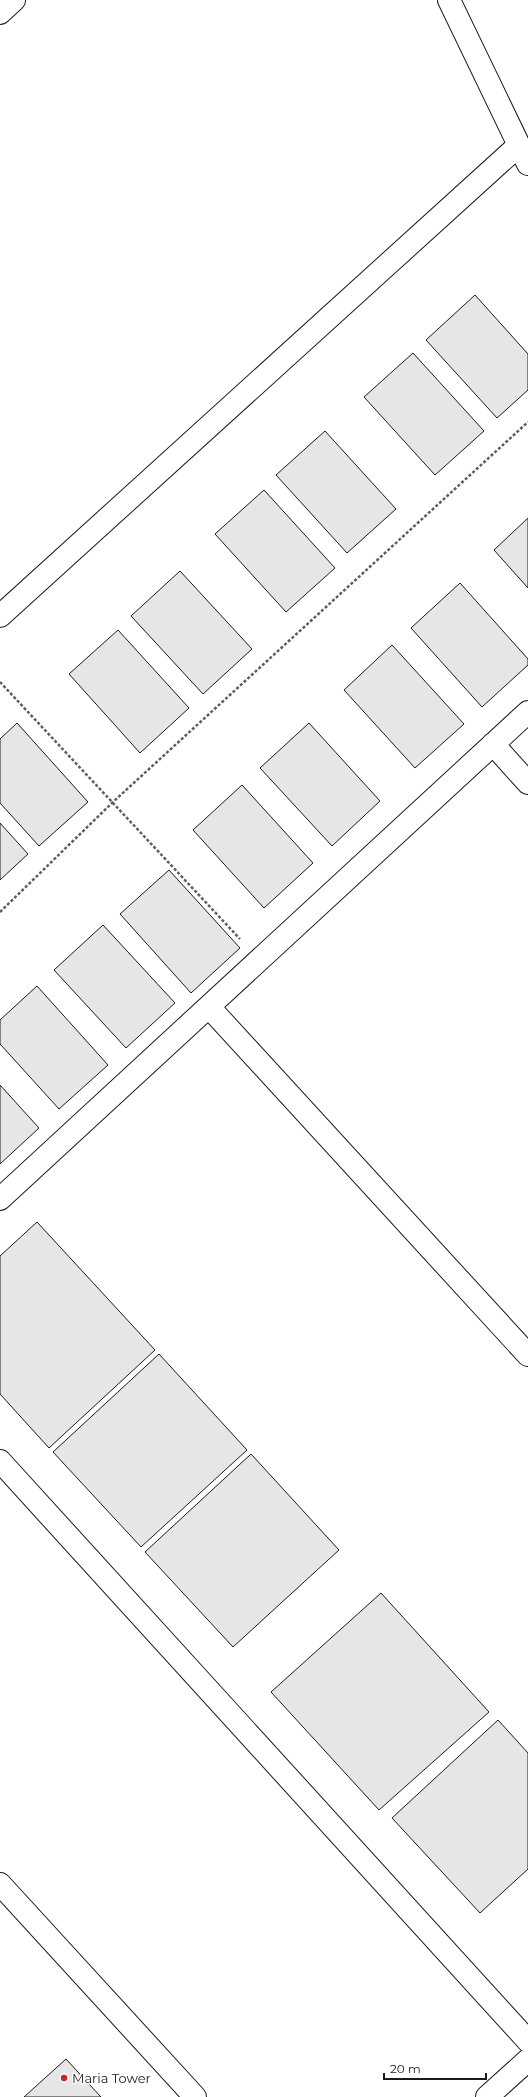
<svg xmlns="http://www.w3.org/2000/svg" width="528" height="2097" viewBox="0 0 528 2097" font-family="Montserrat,sans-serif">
<rect width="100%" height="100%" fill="#fff"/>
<!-- building -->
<path fill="#e6e6e6" stroke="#1a1a1a" d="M 475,295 L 528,354 L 528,390 L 497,418 L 426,340 Z
M 413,353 L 484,431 L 435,475 L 364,397 Z
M 325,431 L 396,509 L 347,553 L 276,475 Z
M 264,490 L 335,568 L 286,612 L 215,534 Z
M 528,518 L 528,588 L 494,550 Z
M 180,571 L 252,649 L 203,694 L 131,616 Z
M 460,583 L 528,659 L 528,665 L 482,707 L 411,628 Z
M 118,630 L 189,708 L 140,753 L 69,674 Z
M 392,645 L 464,724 L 415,768 L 344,690 Z
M 17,723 L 88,802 L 39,846 L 0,803 L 0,739 Z
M 309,723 L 380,801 L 332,846 L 260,768 Z
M 242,785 L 313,863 L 264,908 L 193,830 Z
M 0,823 L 28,854 L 0,880 Z
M 169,870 L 240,948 L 191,993 L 120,914 Z
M 103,925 L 175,1003 L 126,1048 L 54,970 Z
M 37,986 L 108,1065 L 59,1109 L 0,1044 L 0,1020 Z
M 0,1085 L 39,1128 L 0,1164 Z
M 37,1222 L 155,1350 L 49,1448 L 0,1394 L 0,1256 Z
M 159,1354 L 247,1450 L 141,1547 L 53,1452 Z
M 251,1454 L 339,1550 L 233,1647 L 145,1552 Z
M 381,1593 L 489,1712 L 379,1810 L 271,1692 Z
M 498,1720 L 528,1753 L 528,1869 L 480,1913 L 392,1818 Z
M 66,2059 L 101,2097 L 24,2097 Z"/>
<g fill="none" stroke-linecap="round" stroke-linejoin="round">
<defs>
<path id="street" d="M 449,0 L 528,164
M 0,13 L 14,0
M 0,616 L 518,146
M 493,744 L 528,783
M 209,1007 L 528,1355
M 0,1199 L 528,712
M 0,1461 L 528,2041
M 0,1884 L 195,2097
M 487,2097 L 528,2060"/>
</defs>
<!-- street casing -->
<use href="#street" stroke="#1a1a1a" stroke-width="24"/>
<!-- path -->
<path stroke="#5f5f5f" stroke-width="2.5" stroke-dasharray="3 2" stroke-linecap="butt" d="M 0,682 L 240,939
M 0,912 L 113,802 L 528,422"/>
<!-- street -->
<use href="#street" stroke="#fff" stroke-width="22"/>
</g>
<!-- markers -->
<circle fill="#c62828" stroke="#fff" stroke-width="1.5" cx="64" cy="2078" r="4"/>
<g text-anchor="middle" stroke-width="3" stroke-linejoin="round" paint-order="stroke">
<!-- poi labels -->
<g font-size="13" fill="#1a1a1a" stroke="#fff" text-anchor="start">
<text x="72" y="2083">Maria Tower</text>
</g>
</g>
<!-- scale -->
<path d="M384 2073v6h102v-6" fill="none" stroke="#1a1a1a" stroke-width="2"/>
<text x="390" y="2073" font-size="12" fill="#1a1a1a" stroke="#ffffff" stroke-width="3" paint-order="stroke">20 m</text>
</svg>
